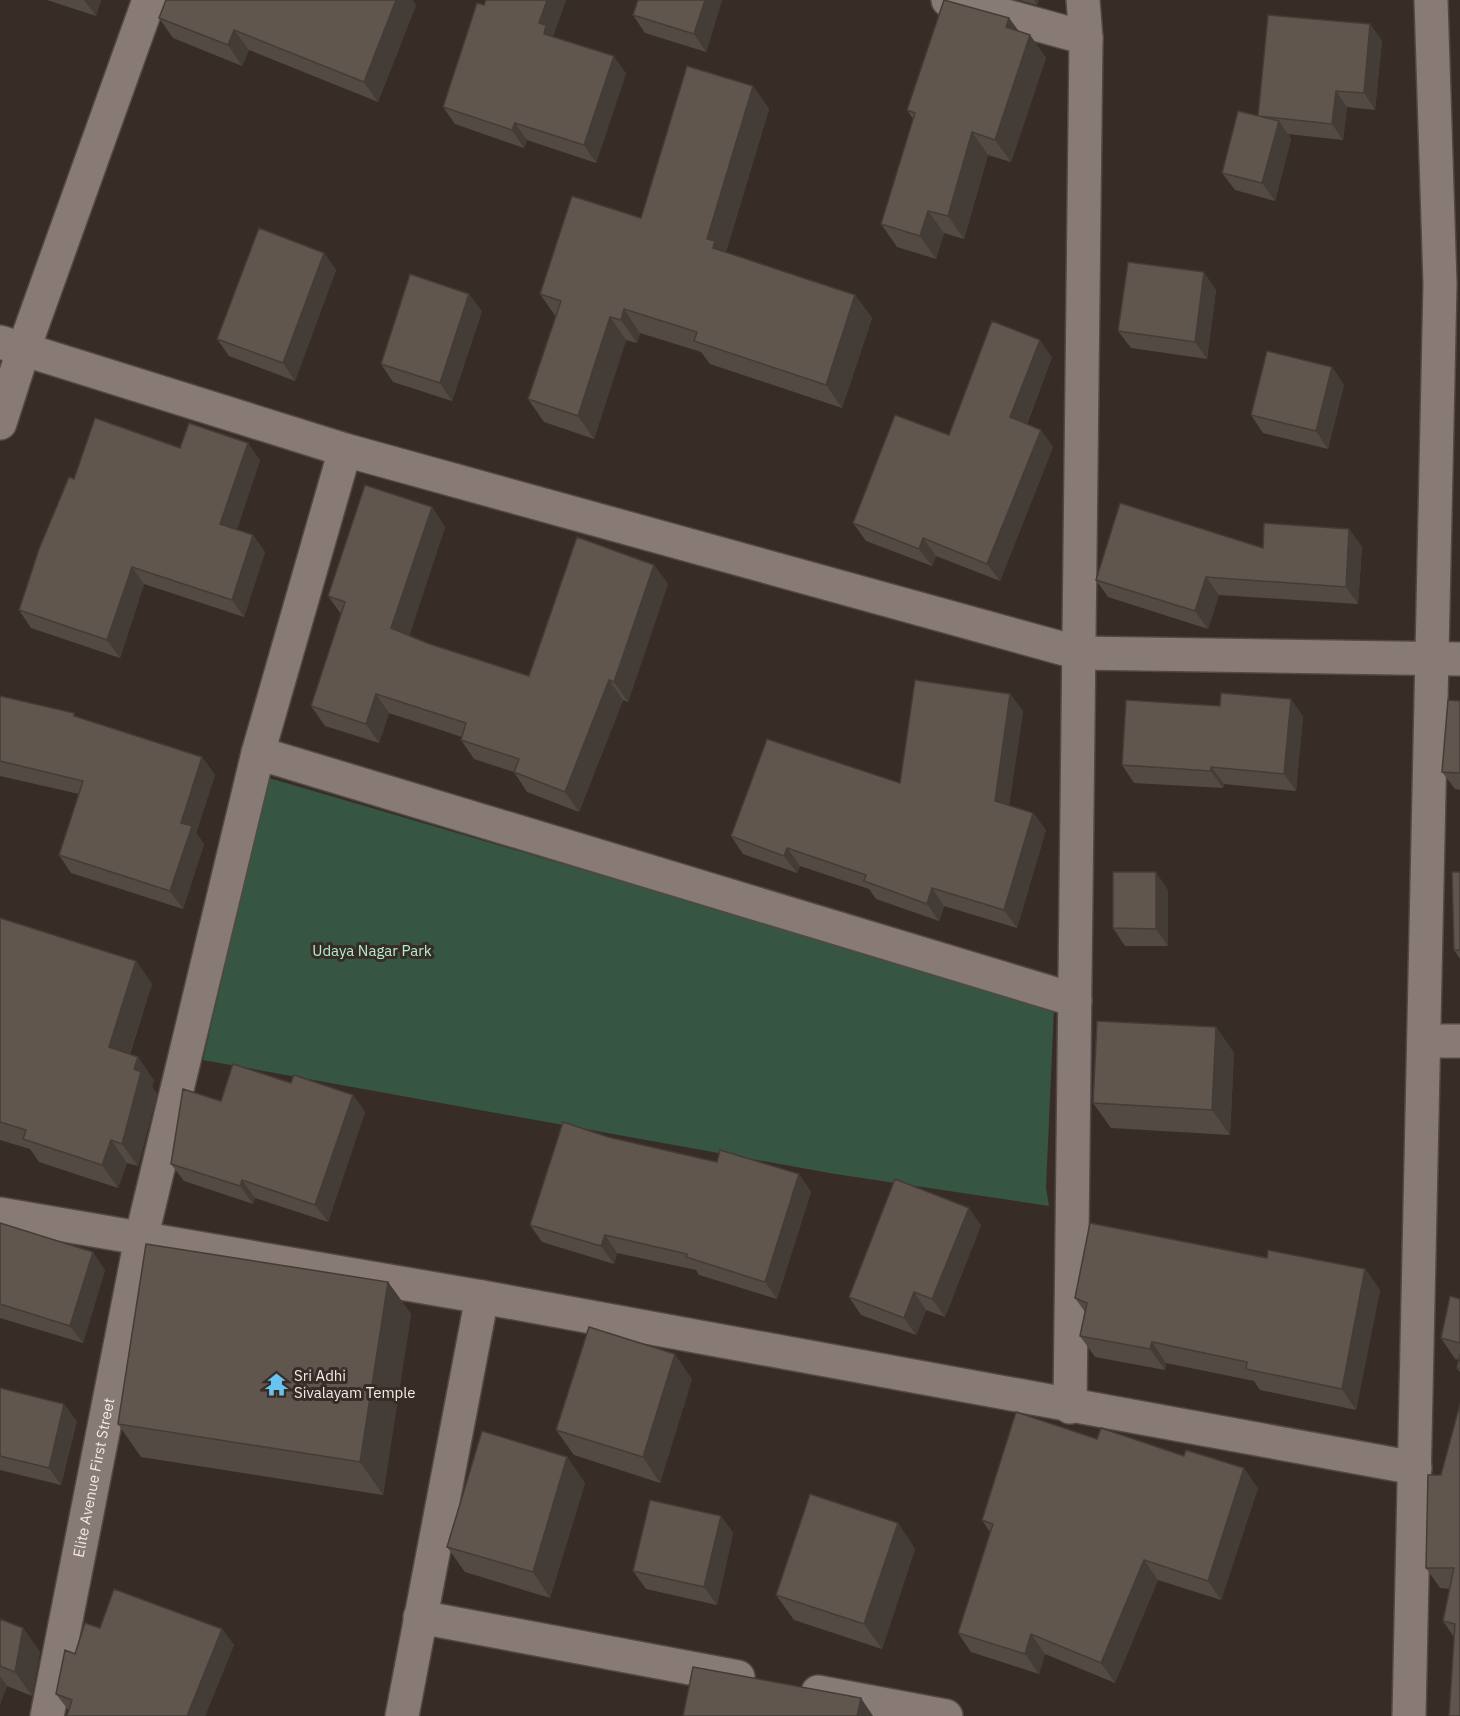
<svg xmlns="http://www.w3.org/2000/svg" width="1460" height="1716" viewBox="0 0 1460 1716" font-family="'IBM Plex Sans',sans-serif">
<rect width="100%" height="100%" fill="#382c27"/>
<!-- green -->
<path fill="#375543" d="M 269,778 L 1054,1008 L 1046,1188 L 1049,1206 L 835,1174 L 203,1060 Z"/>
<g fill="none" stroke-linecap="round" stroke-linejoin="round">
<defs>
<g id="minor">
<path d="M 948,0 L 1086,38"/>
<path d="M 0,342 L 345,450 L 1079,653 L 1460,659"/>
<path d="M 0,423 L 24,348 L 149,0"/>
<path d="M 345,450 L 258,753 L 1075,1000"/>
<path d="M 1424,1041 L 1460,1041"/>
<path d="M 0,1214 L 482,1297 L 1415,1468"/>
<path d="M 1070,1407 L 1086,38 L 1083,0"/>
<path d="M 420,1617 L 738,1677"/>
<path d="M 818,1692 L 946,1716"/>
<path id="s1" d="M 47,1716 L 141,1239 L 258,753"/>
<path d="M 402,1716 L 482,1297"/>
<path d="M 1409,1716 L 1440,284 L 1431,0"/>
</g>
</defs>
<!-- minor casing -->
<use href="#minor" stroke="#524844" stroke-width="36"/>
<!-- minor -->
<use href="#minor" stroke="#887a75" stroke-width="33"/>
</g>
<!-- wall -->
<path fill="#534a43" d="M 47,0 L 101,0 L 96,16 Z
M 486,0 L 566,0 L 553,36 L 554,37 L 626,73 L 596,163 L 527,140 L 524,148 L 455,124 L 443,107 Z
M 722,0 L 706,52 L 645,33 L 633,15 Z
M 1019,0 L 1039,0 L 1037,5 Z
M 416,5 L 378,102 L 249,50 L 242,66 L 173,38 L 159,18 Z
M 1009,18 L 1019,31 L 1030,35 L 1046,58 L 1011,162 L 988,155 L 964,239 L 944,233 L 936,259 L 897,247 L 881,224 L 913,119 L 907,110 Z
M 1370,24 L 1382,41 L 1375,110 L 1347,107 L 1343,140 L 1288,134 L 1291,139 L 1275,201 L 1235,190 L 1222,173 L 1258,116 Z
M 753,86 L 769,109 L 726,252 L 855,295 L 872,318 L 842,408 L 710,364 L 701,352 L 640,333 L 637,343 L 626,340 L 594,439 L 544,422 L 528,399 L 556,317 L 540,294 L 641,218 Z
M 324,253 L 336,270 L 295,381 L 229,356 L 217,339 Z
M 1216,290 L 1207,359 L 1131,348 L 1118,331 Z
M 482,311 L 452,401 L 393,382 L 381,364 Z
M 1052,357 L 1027,424 L 1053,447 L 1000,581 L 936,556 L 932,566 L 866,541 L 853,523 L 949,435 Z
M 1332,367 L 1344,385 L 1328,449 L 1263,433 L 1251,415 Z
M 180,448 L 260,460 L 237,529 L 253,535 L 265,552 L 244,617 L 144,584 L 120,658 L 31,628 L 19,610 L 74,479 Z
M 432,507 L 445,527 L 409,636 L 427,643 L 529,676 L 654,565 L 668,584 L 628,702 L 623,700 L 579,812 L 527,792 L 514,772 L 474,759 L 461,740 L 462,737 L 389,713 L 379,743 L 325,726 L 311,706 L 341,614 L 328,596 Z
M 1349,529 L 1362,547 L 1358,604 L 1219,595 L 1208,629 L 1108,597 L 1096,580 L 1263,548 Z
M 1010,694 L 1023,711 L 1009,806 L 1033,813 L 1046,830 L 1017,928 L 944,906 L 939,921 L 876,899 L 869,889 L 800,866 L 797,873 L 743,854 L 731,836 L 900,783 Z
M 0,696 L 77,717 L 202,757 L 215,775 L 196,833 L 204,844 L 183,909 L 71,873 L 59,855 L 79,794 L 0,776 Z
M 1460,701 L 1460,790 L 1455,789 L 1442,772 Z
M 1303,716 L 1296,791 L 1224,784 L 1223,788 L 1134,783 L 1122,765 Z
M 1460,872 L 1460,959 L 1454,950 Z
M 1168,890 L 1168,946 L 1125,946 L 1113,928 Z
M 0,918 L 136,961 L 152,984 L 130,1054 L 154,1080 L 152,1087 L 157,1094 L 138,1166 L 127,1163 L 118,1188 L 39,1162 L 30,1149 L 0,1140 Z
M 1216,1027 L 1234,1053 L 1230,1135 L 1111,1128 L 1093,1103 Z
M 291,1083 L 353,1095 L 365,1112 L 328,1222 L 255,1198 L 253,1204 L 184,1181 L 171,1164 L 221,1101 Z
M 717,1162 L 799,1174 L 811,1192 L 777,1299 L 699,1275 L 696,1270 L 617,1253 L 614,1264 L 542,1242 L 530,1225 Z
M 0,1223 L 105,1270 L 83,1343 L 0,1318 Z
M 981,1225 L 945,1317 L 926,1310 L 916,1335 L 861,1315 L 849,1297 Z
M 1267,1258 L 1365,1269 L 1380,1290 L 1356,1410 L 1260,1390 L 1254,1381 L 1166,1363 L 1165,1370 L 1095,1357 L 1080,1336 L 1085,1312 L 1075,1298 Z
M 388,1282 L 411,1314 L 383,1495 L 141,1457 L 118,1424 Z
M 1460,1299 L 1460,1372 L 1457,1368 L 1459,1360 L 1455,1359 L 1441,1338 Z
M 692,1379 L 660,1483 L 574,1455 L 556,1430 Z
M 0,1388 L 77,1421 L 61,1485 L 0,1470 Z
M 1460,1404 L 1460,1716 L 1454,1637 L 1443,1621 L 1450,1589 L 1440,1588 L 1426,1568 L 1441,1475 Z
M 1097,1439 L 1258,1488 L 1221,1600 L 1158,1580 L 1115,1683 L 1045,1654 L 1039,1674 L 971,1652 L 958,1633 L 990,1532 L 982,1520 Z
M 567,1457 L 585,1483 L 550,1598 L 465,1572 L 447,1547 Z
M 721,1516 L 733,1533 L 717,1605 L 646,1589 L 633,1571 Z
M 898,1523 L 915,1549 L 882,1649 L 794,1620 L 776,1595 Z
M 0,1619 L 23,1628 L 40,1652 L 32,1696 L 7,1686 L 0,1704 Z
M 100,1628 L 222,1629 L 234,1645 L 205,1716 L 67,1716 L 69,1711 L 56,1694 L 75,1654 Z"/>
<!-- shaded-wall -->
<path fill="#443c37" d="M 84,0 L 101,0 L 96,16 Z
M 396,0 L 413,0 L 416,5 L 378,102 L 364,82 Z
M 547,0 L 566,0 L 553,36 L 558,43 L 544,34 L 539,23 Z
M 705,0 L 722,0 L 706,52 L 694,34 Z
M 1034,0 L 1039,0 L 1037,5 Z
M 1009,18 L 1025,41 L 1006,27 Z
M 1370,24 L 1382,41 L 1375,110 L 1364,93 Z
M 234,30 L 249,50 L 242,66 L 228,45 Z
M 1030,35 L 1046,58 L 1011,162 L 995,140 Z
M 614,56 L 626,73 L 596,163 L 584,145 Z
M 753,86 L 769,109 L 725,255 L 729,271 L 707,239 Z
M 1336,91 L 1347,107 L 1343,140 L 1332,124 Z
M 1279,121 L 1291,139 L 1275,201 L 1262,183 Z
M 515,123 L 527,140 L 524,148 L 512,130 Z
M 972,132 L 988,155 L 964,239 L 948,216 Z
M 928,211 L 944,233 L 936,259 L 920,236 Z
M 324,253 L 336,270 L 295,381 L 283,363 Z
M 1204,272 L 1216,290 L 1207,359 L 1195,342 Z
M 469,294 L 482,311 L 452,401 L 440,383 Z
M 855,295 L 872,318 L 842,408 L 826,385 Z
M 624,309 L 640,333 L 637,343 L 621,320 Z
M 610,317 L 626,340 L 594,439 L 578,416 Z
M 1040,340 L 1052,357 L 1022,435 L 1010,417 Z
M 1332,367 L 1344,385 L 1328,449 L 1316,431 Z
M 1041,430 L 1053,447 L 1000,581 L 987,564 Z
M 248,443 L 260,460 L 233,541 L 220,524 Z
M 432,507 L 445,527 L 405,648 L 391,628 Z
M 1349,529 L 1362,547 L 1358,604 L 1346,587 Z
M 253,535 L 265,552 L 244,617 L 232,600 Z
M 923,538 L 936,556 L 932,566 L 919,549 Z
M 654,565 L 668,584 L 628,702 L 614,682 Z
M 132,567 L 144,584 L 120,658 L 107,640 Z
M 1206,577 L 1219,595 L 1208,629 L 1195,611 Z
M 609,680 L 623,700 L 579,812 L 565,792 Z
M 376,694 L 389,713 L 379,743 L 366,724 Z
M 1010,694 L 1023,711 L 1007,819 L 995,801 Z
M 1291,699 L 1303,716 L 1296,791 L 1284,774 Z
M 202,757 L 215,775 L 196,833 L 204,844 L 183,909 L 170,891 L 181,823 Z
M 1211,767 L 1224,784 L 1223,788 L 1211,771 Z
M 1033,813 L 1046,830 L 1017,928 L 1004,910 Z
M 787,848 L 800,866 L 797,873 L 784,856 Z
M 1156,872 L 1168,890 L 1168,946 L 1156,929 Z
M 932,888 L 944,906 L 939,921 L 927,904 Z
M 136,961 L 152,984 L 124,1070 L 109,1047 Z
M 1216,1027 L 1234,1053 L 1230,1135 L 1212,1110 Z
M 138,1057 L 154,1080 L 152,1087 L 157,1094 L 138,1166 L 122,1144 L 134,1069 Z
M 353,1095 L 365,1112 L 328,1222 L 315,1205 Z
M 111,1140 L 127,1163 L 118,1188 L 102,1165 Z
M 799,1174 L 811,1192 L 777,1299 L 765,1282 Z
M 242,1180 L 255,1198 L 253,1204 L 240,1186 Z
M 969,1208 L 981,1225 L 945,1317 L 932,1299 Z
M 605,1235 L 617,1253 L 614,1264 L 601,1246 Z
M 93,1252 L 105,1270 L 83,1343 L 70,1326 Z
M 1365,1269 L 1380,1290 L 1356,1410 L 1342,1389 Z
M 388,1282 L 411,1314 L 383,1495 L 360,1462 Z
M 914,1292 L 926,1310 L 916,1335 L 904,1318 Z
M 1152,1342 L 1166,1363 L 1165,1370 L 1150,1349 Z
M 675,1354 L 692,1379 L 660,1483 L 643,1457 Z
M 64,1404 L 77,1421 L 61,1485 L 49,1468 Z
M 567,1457 L 585,1483 L 550,1598 L 533,1572 Z
M 1244,1468 L 1258,1488 L 1221,1600 L 1208,1581 Z
M 721,1516 L 733,1533 L 717,1605 L 704,1587 Z
M 898,1523 L 915,1549 L 882,1649 L 864,1624 Z
M 1144,1560 L 1158,1580 L 1115,1683 L 1101,1663 Z
M 23,1628 L 40,1652 L 32,1696 L 15,1672 Z
M 222,1629 L 234,1645 L 205,1716 L 187,1716 Z
M 1031,1634 L 1045,1654 L 1039,1674 L 1025,1654 Z
M 0,1676 L 7,1686 L 0,1704 Z
M 861,1698 L 873,1716 L 857,1716 Z"/>
<!-- building -->
<path fill="#61564e" stroke="#443c37" stroke-width="1.5" d="M 166,0 L 396,0 L 364,82 L 234,30 L 228,45 L 159,18 Z
M 486,0 L 547,0 L 539,23 L 546,25 L 544,34 L 614,56 L 584,145 L 515,123 L 512,130 L 443,107 L 477,3 L 484,5 Z
M 638,0 L 705,0 L 694,34 L 633,15 Z
M 944,0 L 1009,18 L 1006,27 L 1030,35 L 995,140 L 972,132 L 948,216 L 928,211 L 920,236 L 881,224 L 915,113 L 907,110 Z
M 1268,15 L 1370,24 L 1364,93 L 1336,91 L 1332,124 L 1258,116 Z
M 687,66 L 753,86 L 707,239 L 715,241 L 713,248 L 855,295 L 826,385 L 694,341 L 697,332 L 624,309 L 621,320 L 610,317 L 578,416 L 528,399 L 561,301 L 540,294 L 572,196 L 641,218 Z
M 1238,111 L 1279,121 L 1262,183 L 1222,173 Z
M 259,228 L 324,253 L 283,363 L 217,339 Z
M 1128,262 L 1204,272 L 1195,342 L 1118,331 Z
M 410,274 L 469,294 L 440,383 L 381,364 Z
M 992,321 L 1040,340 L 1010,417 L 1041,430 L 987,564 L 923,538 L 919,549 L 853,523 L 895,415 L 949,435 Z
M 1267,351 L 1332,367 L 1316,431 L 1251,415 Z
M 95,418 L 180,448 L 189,423 L 248,443 L 220,524 L 253,535 L 232,600 L 132,567 L 107,640 L 19,610 L 39,549 L 69,477 L 74,479 Z
M 365,485 L 432,507 L 391,628 L 427,643 L 529,676 L 577,537 L 654,565 L 614,682 L 609,680 L 565,792 L 514,772 L 519,759 L 461,740 L 466,723 L 376,694 L 366,724 L 311,706 L 345,602 L 328,596 Z
M 1120,503 L 1263,548 L 1264,523 L 1349,529 L 1346,587 L 1206,577 L 1195,611 L 1096,580 Z
M 915,680 L 1010,694 L 995,801 L 1033,813 L 1004,910 L 932,888 L 927,904 L 864,881 L 866,875 L 787,848 L 784,856 L 731,836 L 767,739 L 900,783 Z
M 1221,693 L 1291,699 L 1284,774 L 1211,767 L 1211,771 L 1122,765 L 1126,700 L 1220,706 Z
M 0,696 L 74,713 L 74,716 L 202,757 L 181,823 L 192,826 L 170,891 L 59,855 L 83,781 L 0,761 Z
M 1448,700 L 1460,701 L 1460,773 L 1442,772 Z
M 1113,872 L 1156,872 L 1156,929 L 1113,928 Z
M 1452,872 L 1460,872 L 1460,950 L 1454,950 Z
M 0,918 L 136,961 L 109,1047 L 138,1057 L 134,1069 L 141,1072 L 122,1144 L 111,1140 L 102,1165 L 23,1139 L 26,1130 L 0,1122 Z
M 1097,1021 L 1216,1027 L 1212,1110 L 1093,1103 Z
M 233,1064 L 291,1083 L 294,1075 L 353,1095 L 315,1205 L 242,1180 L 240,1186 L 171,1164 L 183,1089 L 221,1101 Z
M 563,1122 L 608,1137 L 717,1162 L 720,1150 L 799,1174 L 765,1282 L 686,1257 L 687,1254 L 605,1235 L 601,1246 L 530,1225 Z
M 895,1179 L 969,1208 L 932,1299 L 914,1292 L 904,1318 L 849,1297 Z
M 0,1223 L 93,1252 L 70,1326 L 0,1304 Z
M 1090,1223 L 1267,1258 L 1268,1250 L 1365,1269 L 1342,1389 L 1246,1369 L 1247,1362 L 1152,1342 L 1150,1349 L 1080,1336 L 1087,1303 L 1075,1298 Z
M 146,1244 L 388,1282 L 360,1462 L 118,1424 Z
M 1450,1296 L 1460,1299 L 1460,1343 L 1441,1338 Z
M 589,1327 L 675,1354 L 643,1457 L 556,1430 Z
M 1460,1354 L 1460,1368 L 1457,1368 Z
M 0,1388 L 64,1404 L 49,1468 L 0,1456 Z
M 1460,1404 L 1460,1716 L 1449,1716 L 1455,1624 L 1443,1621 L 1454,1568 L 1426,1568 L 1428,1475 L 1441,1475 Z
M 1016,1412 L 1097,1439 L 1101,1428 L 1184,1456 L 1186,1450 L 1244,1468 L 1208,1581 L 1144,1560 L 1101,1663 L 1031,1634 L 1025,1654 L 958,1633 L 993,1524 L 982,1520 Z
M 482,1431 L 567,1457 L 533,1572 L 447,1547 Z
M 810,1494 L 898,1523 L 864,1624 L 776,1595 Z
M 650,1500 L 721,1516 L 704,1587 L 633,1571 Z
M 114,1589 L 222,1629 L 187,1716 L 67,1716 L 72,1700 L 56,1694 L 65,1650 L 75,1654 L 85,1623 L 100,1628 Z
M 0,1619 L 23,1628 L 15,1672 L 0,1666 Z
M 693,1667 L 861,1698 L 857,1716 L 683,1716 Z"/>
<!-- icons -->
<defs>
<symbol id="temple-bare" viewBox="-9 -9 18 18"><path d="M0-6L5-2H3V0L6.5 2.5H4V6H1.5V3h-3V6H-4V2.5H-6.5L-3 0V-2H-5Z" fill="#69c3f1" stroke="#382c27" stroke-width="2.5" paint-order="stroke"/></symbol>
</defs>
<g fill-rule="evenodd">
<use href="#temple-bare" x="260" y="1368" width="33" height="33"/>
</g>
<g text-anchor="middle" stroke-width="6" stroke-linejoin="round" paint-order="stroke">
<!-- park labels -->
<g font-size="15" fill="#b2f0cb" stroke="#382c27">
<text x="372" y="956">Udaya Nagar Park</text>
</g>
<!-- poi labels -->
<g font-size="15" fill="#f3ebe8" stroke="#382c27" text-anchor="start">
<text x="294" y="1381">Sri Adhi<tspan x="294" dy="17">Sivalayam Temple</tspan></text>
</g>
<!-- street labels -->
<g font-size="15" fill="#f3ebe8" stroke="#382c27">
<text dy="5" stroke="none"><textPath href="#s1" startOffset="243">Elite Avenue First Street</textPath></text>
</g>
</g>
</svg>
